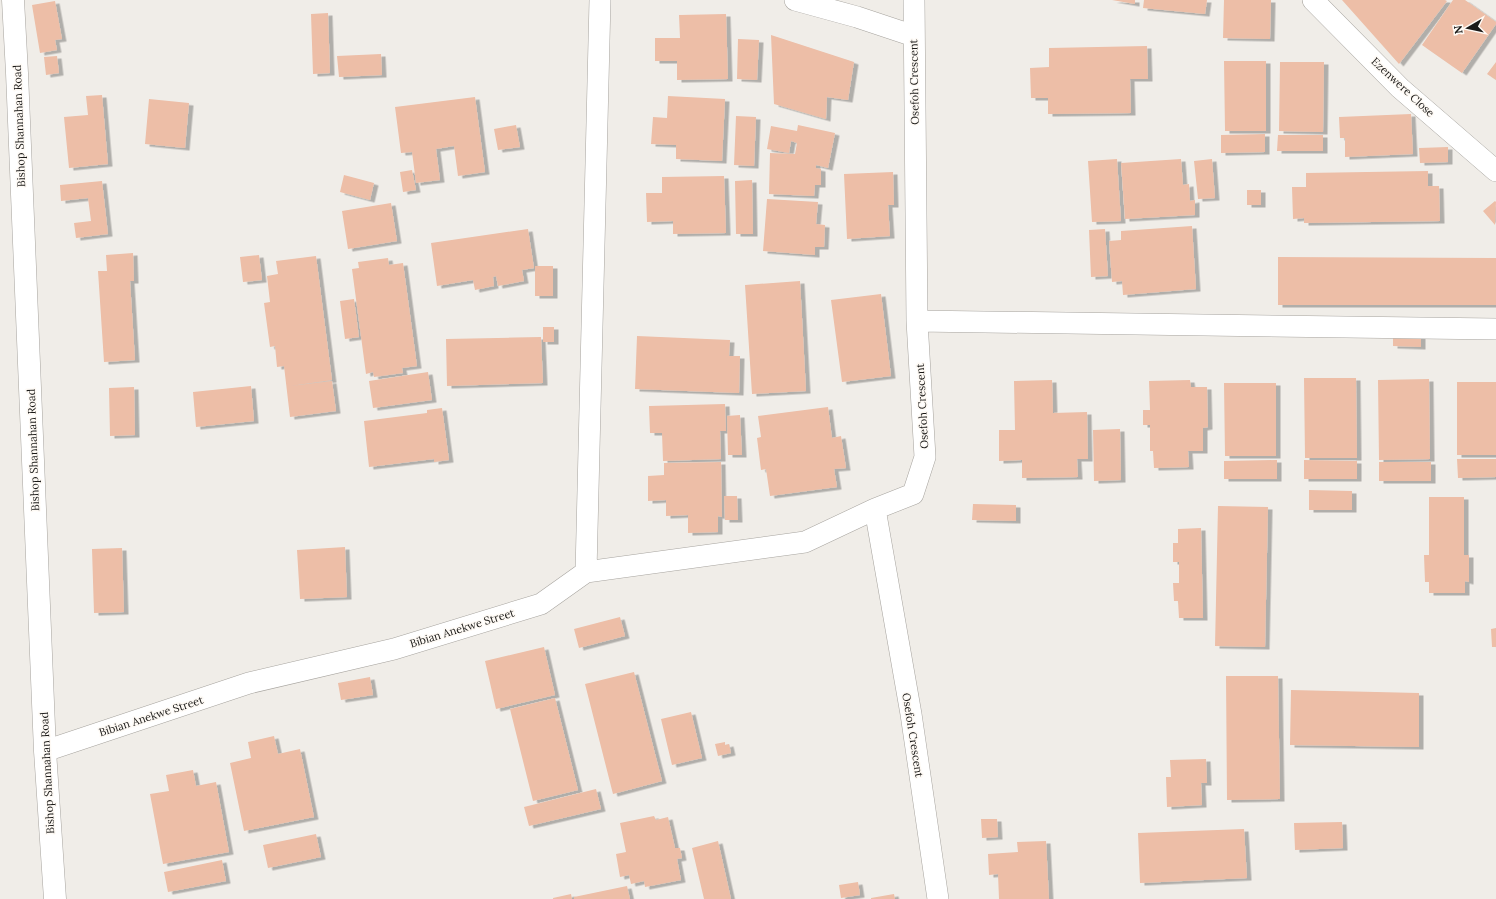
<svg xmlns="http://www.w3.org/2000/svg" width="1496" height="899" viewBox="0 0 1496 899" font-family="Lora,serif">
<defs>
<filter id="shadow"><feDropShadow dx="4.5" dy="2.5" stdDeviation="0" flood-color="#0004"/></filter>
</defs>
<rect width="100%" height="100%" fill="#f0ede8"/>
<!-- building -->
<path fill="#edbea7" filter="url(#shadow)" d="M 1112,0 L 1135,0 L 1135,4 Z
M 1144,0 L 1207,0 L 1205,14 L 1143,8 Z
M 1224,0 L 1271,0 L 1270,39 L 1223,38 Z
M 1342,0 L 1445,0 L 1447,1 L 1399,64 Z
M 1453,0 L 1465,0 L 1496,22 L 1496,24 L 1462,73 L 1422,45 Z
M 55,1 L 62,39 L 55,40 L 57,50 L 40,53 L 32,5 Z
M 328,13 L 330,73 L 313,74 L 311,14 Z
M 726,14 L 728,79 L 677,80 L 677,61 L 655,61 L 655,38 L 680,38 L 679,15 Z
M 771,35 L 854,62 L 848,100 L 827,97 L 826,119 L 774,104 Z
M 738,39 L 759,40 L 757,80 L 737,79 Z
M 1147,46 L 1148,79 L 1130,79 L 1131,113 L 1048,114 L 1048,98 L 1031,98 L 1030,68 L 1049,67 L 1049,48 Z
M 381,54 L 382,75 L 339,77 L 337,56 Z
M 57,56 L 59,73 L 46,75 L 44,57 Z
M 1224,61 L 1266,61 L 1266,131 L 1225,131 Z
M 1280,62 L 1324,62 L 1323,132 L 1279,131 Z
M 1496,62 L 1496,80 L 1487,74 Z
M 102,95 L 108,164 L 69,168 L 64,117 L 88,115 L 86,96 Z
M 668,96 L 725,99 L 722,161 L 676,159 L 676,145 L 651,144 L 653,117 L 667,118 Z
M 475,97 L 485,172 L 458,176 L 454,146 L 436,149 L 440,180 L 416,183 L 412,152 L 401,153 L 395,107 Z
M 149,99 L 189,103 L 185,148 L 145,144 Z
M 1411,114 L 1413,154 L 1345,157 L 1345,138 L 1340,138 L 1339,117 Z
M 736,116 L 756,117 L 754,166 L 734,165 Z
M 516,125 L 520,147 L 498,150 L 494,129 Z
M 798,125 L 835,133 L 828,168 L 816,165 L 816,168 L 821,169 L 821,185 L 815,185 L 814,196 L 769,194 L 770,153 L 795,154 L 797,143 L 791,141 L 789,153 L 767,149 L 771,126 L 797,131 Z
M 1265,134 L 1265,152 L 1221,153 L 1221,135 Z
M 1278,135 L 1323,135 L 1323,151 L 1277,151 Z
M 1448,147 L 1448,162 L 1420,163 L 1419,148 Z
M 1117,159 L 1121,221 L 1092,222 L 1088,161 Z
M 1181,159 L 1183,185 L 1189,184 L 1190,201 L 1195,200 L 1195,215 L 1125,219 L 1121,163 Z
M 1212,159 L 1215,198 L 1198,199 L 1194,161 Z
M 412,170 L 416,190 L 403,192 L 400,172 Z
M 1428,171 L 1428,186 L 1439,186 L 1440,221 L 1304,223 L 1304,218 L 1293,219 L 1292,187 L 1306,187 L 1306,173 Z
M 893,172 L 894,205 L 888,205 L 890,236 L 847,239 L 844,174 Z
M 344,175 L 374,183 L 370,200 L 340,192 Z
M 724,176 L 726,233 L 673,234 L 673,221 L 647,222 L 646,193 L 662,193 L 662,177 Z
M 752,180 L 753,234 L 736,234 L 735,181 Z
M 102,181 L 108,234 L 76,238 L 74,223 L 91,221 L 88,198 L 61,201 L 60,185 Z
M 1247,190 L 1261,190 L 1261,205 L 1247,205 Z
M 767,199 L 818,202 L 816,224 L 825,225 L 824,247 L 815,247 L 815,255 L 763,251 Z
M 1495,201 L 1496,202 L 1495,225 L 1483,211 Z
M 391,203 L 397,241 L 348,249 L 342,211 Z
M 1192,226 L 1196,289 L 1123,295 L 1122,281 L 1112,282 L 1109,241 L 1121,240 L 1121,231 Z
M 528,229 L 534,268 L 522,270 L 524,281 L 498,286 L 496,276 L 493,277 L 494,286 L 475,290 L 473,280 L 437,286 L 431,243 Z
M 1105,229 L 1108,276 L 1091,277 L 1089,230 Z
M 133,253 L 134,281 L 130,281 L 135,360 L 104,362 L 98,271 L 107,271 L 106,255 Z
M 259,255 L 262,280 L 243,282 L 240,257 Z
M 316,256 L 332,380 L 290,386 L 332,381 L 336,411 L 290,417 L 284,366 L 277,367 L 275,346 L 270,347 L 264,303 L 270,302 L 267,276 L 278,274 L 276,261 Z
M 1278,257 L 1496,258 L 1496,305 L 1278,305 Z
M 388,258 L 389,265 L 403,263 L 417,366 L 402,368 L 403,373 L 374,377 L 373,372 L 366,374 L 352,269 L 359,268 L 358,262 Z
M 535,266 L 553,266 L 553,296 L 535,296 Z
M 800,281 L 806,391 L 752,394 L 745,285 Z
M 881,294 L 891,376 L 842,382 L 831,300 Z
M 354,299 L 359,337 L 345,339 L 340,301 Z
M 543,327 L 554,327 L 554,342 L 543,342 Z
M 1393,333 L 1421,333 L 1421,347 L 1393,346 Z
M 637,336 L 730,340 L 729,356 L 740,356 L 739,393 L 635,389 Z
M 541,337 L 543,383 L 447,386 L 446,339 Z
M 428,372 L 432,400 L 373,408 L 369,381 Z
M 1304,378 L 1356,378 L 1357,458 L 1305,458 Z
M 1429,379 L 1430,459 L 1379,460 L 1378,380 Z
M 1052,380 L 1053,413 L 1087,412 L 1088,459 L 1077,459 L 1078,477 L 1022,478 L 1022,460 L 999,461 L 999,430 L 1015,430 L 1014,381 Z
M 1190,380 L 1191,387 L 1207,387 L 1208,427 L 1203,428 L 1203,451 L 1188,451 L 1189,467 L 1154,468 L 1153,451 L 1150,451 L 1150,425 L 1143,425 L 1143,410 L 1150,410 L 1149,381 Z
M 1457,382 L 1496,382 L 1496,455 L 1457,455 Z
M 1224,383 L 1276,383 L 1276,456 L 1225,456 Z
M 251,386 L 254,421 L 196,427 L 193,392 Z
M 134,387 L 135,435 L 110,436 L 109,388 Z
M 725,404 L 726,431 L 720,431 L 721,459 L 663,461 L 662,433 L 650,433 L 649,406 Z
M 828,407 L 832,438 L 841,436 L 846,468 L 834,469 L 837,487 L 770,496 L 766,469 L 761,470 L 757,438 L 761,437 L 758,416 Z
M 442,408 L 449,460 L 434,462 L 434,459 L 369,467 L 364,421 L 427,413 L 427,410 Z
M 740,415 L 742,455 L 728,455 L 727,416 Z
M 1120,429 L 1121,480 L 1094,481 L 1093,430 Z
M 1457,459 L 1496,459 L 1496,477 L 1458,478 Z
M 1277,460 L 1277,479 L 1224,479 L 1224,461 Z
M 1304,460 L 1357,461 L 1357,479 L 1304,479 Z
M 721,462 L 722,517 L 718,516 L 718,532 L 688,533 L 688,515 L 666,516 L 666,500 L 648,501 L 648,476 L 664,475 L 664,463 Z
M 1379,462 L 1431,462 L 1431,481 L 1379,481 Z
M 1309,490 L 1352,491 L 1352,510 L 1309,510 Z
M 724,496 L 737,496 L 738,520 L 725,520 Z
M 1429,497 L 1464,497 L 1464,555 L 1469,555 L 1469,582 L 1465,581 L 1465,593 L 1429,593 L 1429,582 L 1425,582 L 1424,555 L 1429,555 Z
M 973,504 L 1016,505 L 1016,521 L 972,520 Z
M 1218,506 L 1268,507 L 1265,647 L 1215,646 Z
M 1201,528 L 1203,618 L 1179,618 L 1178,601 L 1174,601 L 1173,583 L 1179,583 L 1179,562 L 1173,562 L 1173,543 L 1178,543 L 1178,529 Z
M 345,547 L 347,597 L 300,599 L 297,550 Z
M 122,548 L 124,612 L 94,613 L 92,549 Z
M 620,617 L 625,636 L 579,648 L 574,629 Z
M 1496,628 L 1496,647 L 1492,647 L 1491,629 Z
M 544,647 L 555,695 L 496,709 L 485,661 Z
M 634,672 L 662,781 L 613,794 L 585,684 Z
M 1226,676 L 1278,676 L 1280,799 L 1227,800 Z
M 370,677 L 373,695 L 341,700 L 338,683 Z
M 1291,690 L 1419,693 L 1419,747 L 1290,745 Z
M 555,698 L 578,790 L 533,801 L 510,709 Z
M 691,712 L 702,758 L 672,765 L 661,719 Z
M 274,736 L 278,754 L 300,749 L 314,817 L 244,831 L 230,763 L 251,758 L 248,742 Z
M 725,742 L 725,745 L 729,744 L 731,753 L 718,756 L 715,744 Z
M 1206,759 L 1207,783 L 1201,783 L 1202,805 L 1167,807 L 1166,777 L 1171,777 L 1170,760 Z
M 193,770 L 196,786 L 216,782 L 229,852 L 163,864 L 150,794 L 169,791 L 166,775 Z
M 596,789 L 601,809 L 529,826 L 524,807 Z
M 654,816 L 656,820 L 668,817 L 675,848 L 680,848 L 682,858 L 677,859 L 681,880 L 645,887 L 644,881 L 631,884 L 629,875 L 620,877 L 616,854 L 626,852 L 620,823 Z
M 981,819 L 997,819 L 998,837 L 982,838 Z
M 1342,822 L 1343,848 L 1295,850 L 1294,823 Z
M 1244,829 L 1247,878 L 1140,883 L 1138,833 Z
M 316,834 L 321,857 L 268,868 L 263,845 Z
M 718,841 L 731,899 L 704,899 L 692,848 Z
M 1046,841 L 1049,899 L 999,899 L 998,874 L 989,875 L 988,854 L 1018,852 L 1017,842 Z
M 222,860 L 226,881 L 168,892 L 164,872 Z
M 858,882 L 860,895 L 841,898 L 839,885 Z
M 627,886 L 630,899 L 574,899 L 574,897 Z
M 571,894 L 572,899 L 553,899 L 553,898 Z
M 894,894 L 895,899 L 871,899 L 871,898 Z"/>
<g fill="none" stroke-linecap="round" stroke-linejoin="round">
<defs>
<path id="street" d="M 795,0 L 857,17 L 914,36
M 914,0 L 917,321 L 925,457 L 913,494 L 875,509 L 911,714 L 938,899
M 1313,0 L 1400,88 L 1496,171
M 917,321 L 1496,329
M 586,572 L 600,0
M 45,751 L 249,683 L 394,649 L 541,604 L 586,572 L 805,542 L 875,509"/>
<path id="secondary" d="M 13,0 L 17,73 L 45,751 L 55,899"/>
</defs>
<!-- street casing -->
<use href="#street" stroke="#a7a49f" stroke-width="22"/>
<!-- secondary casing -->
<use href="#secondary" stroke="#a7a49f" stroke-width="23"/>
<!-- street -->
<use href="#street" stroke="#fff" stroke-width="21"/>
<!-- secondary -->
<use href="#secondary" stroke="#fff" stroke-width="22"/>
</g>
<g text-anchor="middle" stroke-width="3" stroke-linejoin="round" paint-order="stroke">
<!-- street labels -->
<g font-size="11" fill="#1a1917" stroke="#fefaf5">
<text transform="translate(914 82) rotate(-91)" y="4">Osefoh Crescent</text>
<text transform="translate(1403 87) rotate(43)" y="4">Ezenwere Close</text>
<text transform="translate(19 126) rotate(-92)" y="4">Bishop Shannahan Road</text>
<text transform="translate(922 406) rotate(-93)" y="4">Osefoh Crescent</text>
<text transform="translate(33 450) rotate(-92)" y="4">Bishop Shannahan Road</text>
<text transform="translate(462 628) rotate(-17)" y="4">Bibian Anekwe Street</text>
<text transform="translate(151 716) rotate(-18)" y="4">Bibian Anekwe Street</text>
<text transform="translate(913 735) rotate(81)" y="4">Osefoh Crescent</text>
<text transform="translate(47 773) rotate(-93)" y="4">Bishop Shannahan Road</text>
</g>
</g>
<!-- north arrow -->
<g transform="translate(1468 28) rotate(261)" stroke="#fefaf5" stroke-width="3" paint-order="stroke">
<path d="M0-3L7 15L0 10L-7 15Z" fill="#1a1917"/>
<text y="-6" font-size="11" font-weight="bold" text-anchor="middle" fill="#1a1917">N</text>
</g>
</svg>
